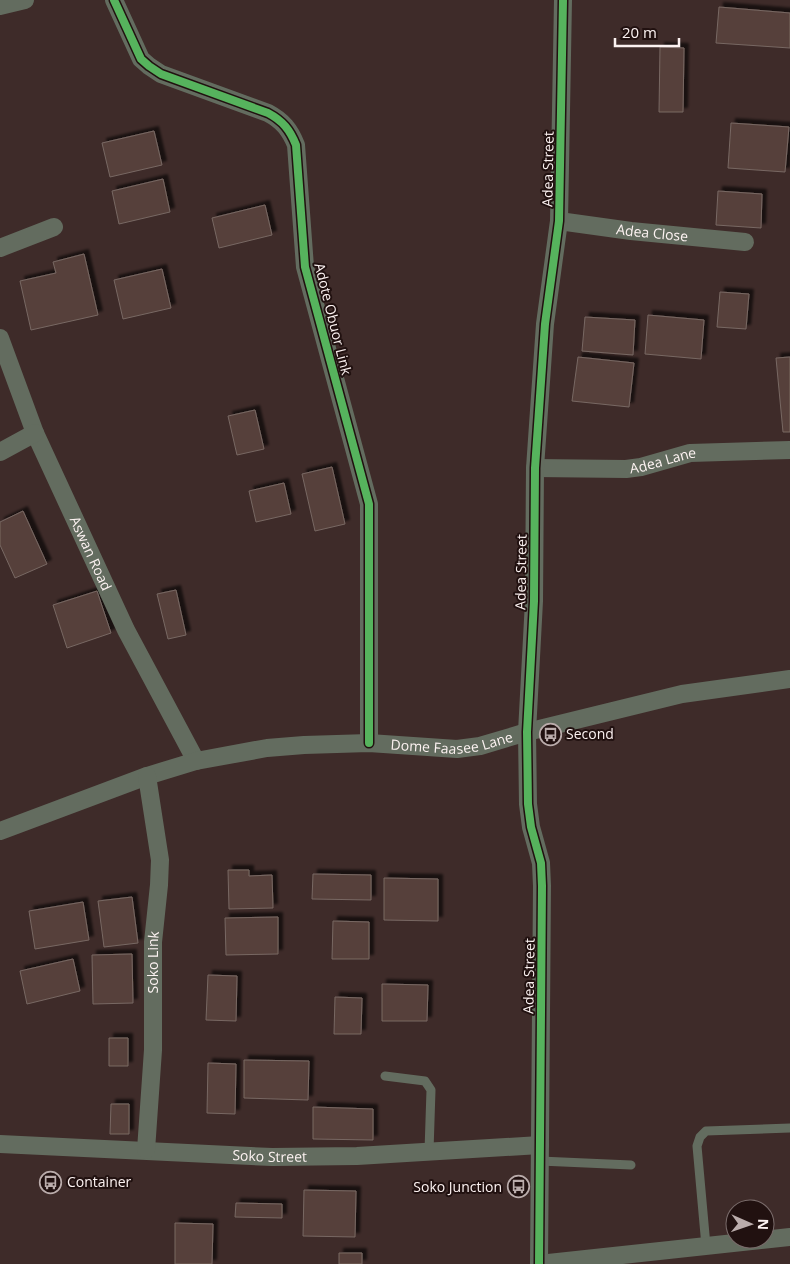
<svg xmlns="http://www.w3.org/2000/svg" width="790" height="1264" viewBox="0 0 790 1264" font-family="'Open Sans',sans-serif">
<defs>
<filter id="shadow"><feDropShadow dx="4.5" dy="-4.5" stdDeviation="1" flood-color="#0009"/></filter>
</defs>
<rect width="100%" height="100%" fill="#3e2b29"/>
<!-- building -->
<path fill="#56413b" stroke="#786863" filter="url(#shadow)" d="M 719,7 L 790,13 L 790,48 L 716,43 Z
M 660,47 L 684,48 L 683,112 L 659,112 Z
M 731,123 L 789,127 L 785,172 L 728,168 Z
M 154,131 L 162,165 L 110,177 L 102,143 Z
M 163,179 L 170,212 L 119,224 L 112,191 Z
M 718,191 L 762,194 L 761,228 L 716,225 Z
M 265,205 L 272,235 L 219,248 L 212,218 Z
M 84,254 L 98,315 L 31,330 L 20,281 L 56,273 L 53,262 Z
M 162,269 L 171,308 L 123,319 L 114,280 Z
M 720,292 L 749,294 L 746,329 L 717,327 Z
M 648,315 L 704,320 L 701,359 L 645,354 Z
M 585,317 L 635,320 L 633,355 L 582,351 Z
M 578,357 L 634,363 L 629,407 L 572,401 Z
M 790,357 L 790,432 L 783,432 L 776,358 Z
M 255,410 L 264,449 L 237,455 L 228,416 Z
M 332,467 L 345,524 L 315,531 L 302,474 Z
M 284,483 L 291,514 L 256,522 L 249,491 Z
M 23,511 L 47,564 L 15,578 L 0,545 L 0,522 Z
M 176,590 L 186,635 L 168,639 L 157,594 Z
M 97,591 L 111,633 L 67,648 L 53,605 Z
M 228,870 L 249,870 L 249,876 L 272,875 L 273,908 L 229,909 Z
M 313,874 L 371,875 L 371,900 L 312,899 Z
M 384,878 L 438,879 L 438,921 L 384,920 Z
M 132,897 L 138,943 L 104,947 L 98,901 Z
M 83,902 L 89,940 L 35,949 L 29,911 Z
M 278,917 L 278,954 L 226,955 L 225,918 Z
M 333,921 L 369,922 L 369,959 L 332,959 Z
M 132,954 L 133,1003 L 93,1004 L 92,955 Z
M 73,959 L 80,991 L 27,1004 L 20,971 Z
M 208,975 L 237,976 L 236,1021 L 206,1020 Z
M 382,984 L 428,985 L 427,1021 L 382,1021 Z
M 335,997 L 362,998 L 361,1034 L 334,1034 Z
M 109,1038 L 128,1038 L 128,1066 L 109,1066 Z
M 244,1060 L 309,1061 L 308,1100 L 244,1098 Z
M 208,1063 L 236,1064 L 235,1114 L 207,1113 Z
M 111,1104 L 129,1104 L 129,1134 L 110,1134 Z
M 313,1107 L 373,1109 L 373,1140 L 313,1139 Z
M 304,1190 L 356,1191 L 355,1237 L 303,1236 Z
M 236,1203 L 282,1204 L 282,1218 L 235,1217 Z
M 175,1223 L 213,1224 L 212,1264 L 175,1264 Z
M 339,1253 L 362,1253 L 362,1264 L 339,1264 Z"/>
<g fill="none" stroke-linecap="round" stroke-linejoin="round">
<!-- lane -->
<path stroke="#636c5f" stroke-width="9" d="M 385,1076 L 425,1081 L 431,1090 L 429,1151
M 540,1161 L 631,1165
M 706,1246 L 697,1146 L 700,1137 L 706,1131 L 790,1128"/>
<!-- street -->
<g stroke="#636c5f" stroke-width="18">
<path d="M 114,0 L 141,59 L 149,66 L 161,74 L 268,113 C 283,121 290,130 296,145 L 305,267 L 369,504 L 369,743"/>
<path d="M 0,6 L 25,0"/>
<path id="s1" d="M 559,221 L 631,231 L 745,242"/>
<path d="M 0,248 L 54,227"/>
<path id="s2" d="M 0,338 L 35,433 L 126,630 L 196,761"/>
<path d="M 0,452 L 35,433"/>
<path id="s3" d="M 535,468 L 626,469 L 641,467 L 690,453 L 790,450"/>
<path id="s4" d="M 0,831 L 147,776 L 196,761 L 267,748 L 304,745 L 369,743 L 457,749 L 480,746 L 527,732 L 682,694 L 790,679"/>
<path id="s5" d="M 0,1144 L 272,1157 L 357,1156 L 540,1145"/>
<path id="s6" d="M 146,1150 L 153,1050 L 153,942 L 159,885 L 160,860 L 147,776"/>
<path d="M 539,1264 L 542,886 L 541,863 L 531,827 L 528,804 L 527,732 L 534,601 L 535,468 L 545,324 L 559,221 L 563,0"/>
<path d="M 539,1264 L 790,1237"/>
</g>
<defs>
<path id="cycleway" d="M 114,0 L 141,59 L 149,66 L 161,74 L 268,113 C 283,121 290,130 296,145 L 305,267 L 369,504 L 369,743
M 539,1264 L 542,886 L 541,863 L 531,827 L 528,804 L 527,732 L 534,601 L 535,468 L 545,324 L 559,221 L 563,0"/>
</defs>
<!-- cycleway casing -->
<use href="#cycleway" stroke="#211110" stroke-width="11"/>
<!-- cycleway -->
<use href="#cycleway" stroke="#56b35d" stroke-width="8"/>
</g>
<!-- icons -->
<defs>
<symbol id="bus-ring" viewBox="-11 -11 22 22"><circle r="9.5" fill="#211110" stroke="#baacab" stroke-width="1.5"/><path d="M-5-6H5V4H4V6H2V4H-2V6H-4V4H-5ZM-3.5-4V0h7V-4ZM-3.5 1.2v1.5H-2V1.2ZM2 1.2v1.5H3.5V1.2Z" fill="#baacab"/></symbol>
</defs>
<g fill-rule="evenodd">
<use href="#bus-ring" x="538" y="722" width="25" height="25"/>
<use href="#bus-ring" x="38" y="1170" width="25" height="25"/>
<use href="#bus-ring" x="506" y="1174" width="25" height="25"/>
</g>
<g text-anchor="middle" stroke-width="4" stroke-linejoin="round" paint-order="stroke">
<!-- street labels -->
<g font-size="14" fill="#fcf2f1" stroke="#211110">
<text transform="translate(548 169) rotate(-89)" y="5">Adea Street</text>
<text dy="5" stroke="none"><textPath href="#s1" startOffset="94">Adea Close</textPath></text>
<text transform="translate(333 319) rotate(76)" y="5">Adote Obuor Link</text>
<text dy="5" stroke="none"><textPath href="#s3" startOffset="129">Adea Lane</textPath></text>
<text dy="5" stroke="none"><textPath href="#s2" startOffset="234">Aswan Road</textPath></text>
<text transform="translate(521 572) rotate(-89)" y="5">Adea Street</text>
<text dy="5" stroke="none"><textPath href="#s4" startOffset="466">Dome Faasee Lane</textPath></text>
<text dy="5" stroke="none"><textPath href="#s6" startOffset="188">Soko Link</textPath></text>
<text transform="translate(529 976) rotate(-89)" y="5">Adea Street</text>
<text dy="5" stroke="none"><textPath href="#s5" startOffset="270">Soko Street</textPath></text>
</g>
<!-- poi labels -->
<g font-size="14" fill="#fcf2f1" stroke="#211110" text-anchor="start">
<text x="566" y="739">Second</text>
<text x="67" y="1187">Container</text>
<text x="502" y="1192" text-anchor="end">Soko Junction</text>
</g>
</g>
<!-- north arrow -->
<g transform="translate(750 1224) rotate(92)"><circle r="24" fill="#211110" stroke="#796b6a"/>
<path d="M0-4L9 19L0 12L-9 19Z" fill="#baacab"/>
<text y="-8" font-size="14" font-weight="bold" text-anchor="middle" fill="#fcf2f1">N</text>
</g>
<!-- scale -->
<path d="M615 38v8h64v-8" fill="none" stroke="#fcf2f1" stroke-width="2.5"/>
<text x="622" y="38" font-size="15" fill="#fcf2f1" stroke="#211110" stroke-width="4" paint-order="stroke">20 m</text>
</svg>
